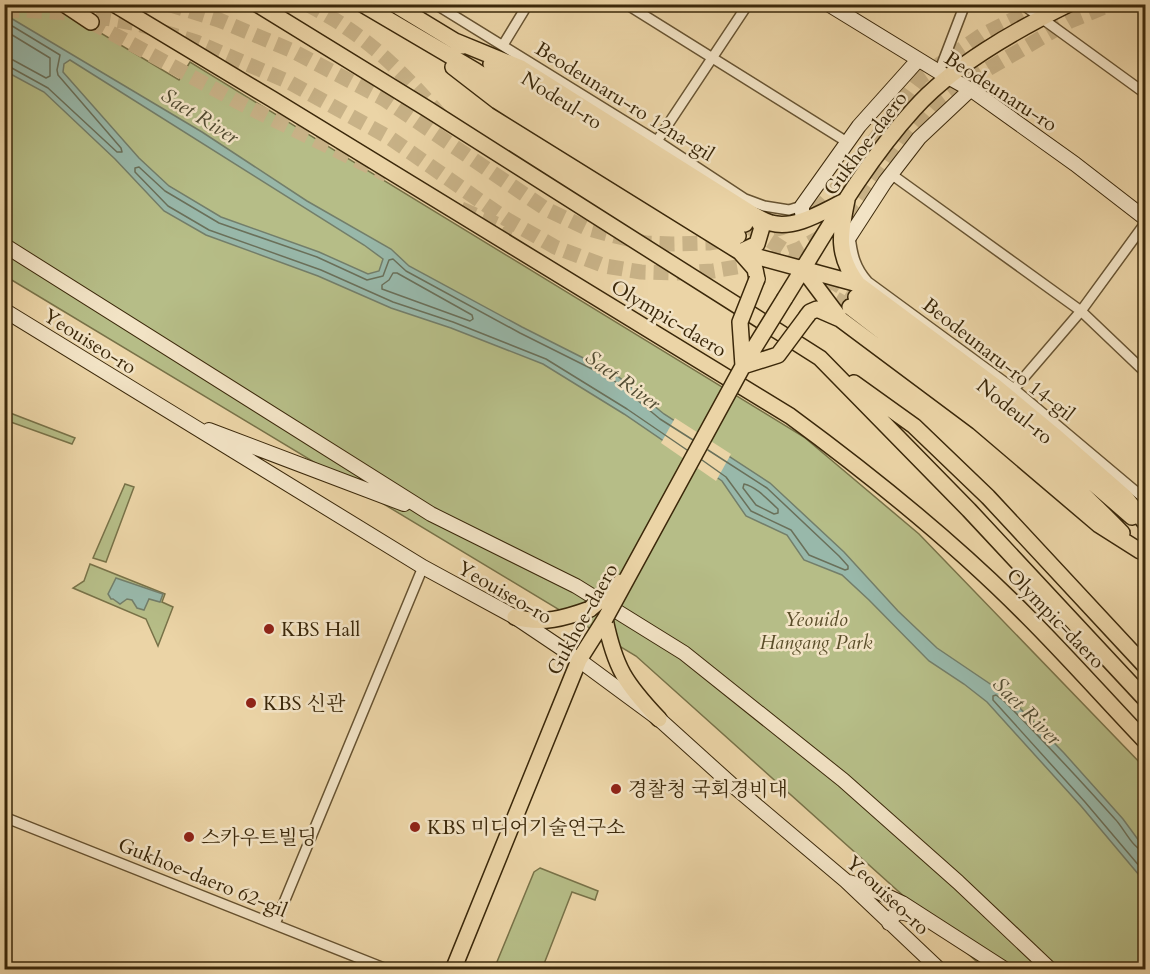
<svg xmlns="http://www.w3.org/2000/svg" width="1150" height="974" viewBox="0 0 1150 974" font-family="Cardo,'Noto Serif KR',serif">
<rect width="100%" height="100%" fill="#ebd4a6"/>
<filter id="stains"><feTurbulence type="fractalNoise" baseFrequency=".00333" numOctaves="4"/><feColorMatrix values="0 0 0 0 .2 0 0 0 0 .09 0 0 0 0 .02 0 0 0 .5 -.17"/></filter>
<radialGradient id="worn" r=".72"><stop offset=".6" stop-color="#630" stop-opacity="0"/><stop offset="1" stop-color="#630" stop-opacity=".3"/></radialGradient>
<!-- green -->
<path fill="#b6bd87" stroke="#787248" stroke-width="1.5" d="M 4,5 L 54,5 L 179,80 L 190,62 L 804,437 L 919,534 L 1145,768 L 1145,969 L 985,969 L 636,656 L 5,276 Z
M 5,411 L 75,438 L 72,444 L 5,420 Z
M 125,484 L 134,487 L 106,562 L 93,558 Z
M 90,564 L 165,594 L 162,602 L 173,607 L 158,646 L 146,619 L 73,588 L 84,581 Z
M 540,868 L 598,891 L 595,900 L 572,892 L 542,969 L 494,969 L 534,872 Z"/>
<!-- water -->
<path fill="#98b8aa" stroke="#737e6a" stroke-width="1.5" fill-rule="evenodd" d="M 4,14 L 202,132 L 307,201 L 391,249 L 409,266 L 522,327 L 615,374 L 664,414 L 770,483 L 844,552 L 898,611 L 937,648 L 1008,696 L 1064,753 L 1123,819 L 1145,849 L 1145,886 L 1139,875 L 1081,806 L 987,702 L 964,684 L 929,661 L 869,600 L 842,575 L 804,560 L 787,535 L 746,516 L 722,481 L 624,414 L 543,364 L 451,328 L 391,308 L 318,276 L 206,235 L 164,211 L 115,159 L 44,92 L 5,71 ZM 70,60 L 364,245 L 383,259 L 379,271 L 368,274 L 319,252 L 221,217 L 169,186 L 139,158 L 63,72 L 64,64 Z
M 116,578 L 163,594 L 160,602 L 149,599 L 144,610 L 137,608 L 132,600 L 127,599 L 120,604 L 113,599 L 111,599 L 108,594 Z"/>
<!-- pier -->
<path fill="#ebd4a6" d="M 675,418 L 731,454 L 716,481 L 661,443 Z"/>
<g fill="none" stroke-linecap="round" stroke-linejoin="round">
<!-- shore -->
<path stroke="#6a705a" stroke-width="1.5" d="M 4,21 L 60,55 L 57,70 L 58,75 L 121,148 L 122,152 L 117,152 L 48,88 L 10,67 L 4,66
M 4,30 L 50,58 L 50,76 L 46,78 L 13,60 L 4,58
M 393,273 L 397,273 L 472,315 L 473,319 L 470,321 L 382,289 L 382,285 L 389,280 Z
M 687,450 L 627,409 L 546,359 L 453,322 L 393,302 L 321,270 L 209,230 L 168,206 L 135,172 L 135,168 L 139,167 L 165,191 L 219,223 L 317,257 L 367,280 L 383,276 L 389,260 L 393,259 L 406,271 L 520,333 L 612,379 L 660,419 L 693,440
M 702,460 L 726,477 L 751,511 L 791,530 L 809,555 L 845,570 L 848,569 L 848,566 L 839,556 L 767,488 L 708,450
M 744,484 C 757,487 768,500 778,509 L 778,513 L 774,514 L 756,505 L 743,488 Z
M 1146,852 C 1133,850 1124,828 1115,819 C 1079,779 1042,739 1004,701 L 996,695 L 993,696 L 993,700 L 1085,802 L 1146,874"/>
<!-- primary-tunnel -->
<path stroke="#c8b287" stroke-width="15" stroke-dasharray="15 8" stroke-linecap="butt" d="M 751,228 L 856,297
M 816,287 L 850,307"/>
<!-- trunk-tunnel -->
<path stroke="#c8b287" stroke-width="15" stroke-dasharray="15 8" stroke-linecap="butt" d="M 168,4 L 219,20 L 293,51 L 384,99 L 546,209 L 586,228 L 615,236 L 646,243 L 672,244 L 710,243 L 753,235 L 781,228 L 818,209 L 847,177 L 921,77 L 982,35 L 1044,4
M 307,4 C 321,12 335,19 347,28 C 383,52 414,85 442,117
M 4,11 L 23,10 L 84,14 L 138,24 L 196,42 L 289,82 L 390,138 L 506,219 L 555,247 L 605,266 L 641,272 L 676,273 L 713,271 L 761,263 L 799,249 L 837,228 L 860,206 L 910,136 L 938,105 L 981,73 L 1070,21 L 1112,4
M 91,22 L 242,104 L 387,175
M 461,209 L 513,231"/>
<defs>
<path id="minor" d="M 435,4 L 657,141 L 745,199 L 764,206 L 789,210 L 802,206
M 626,4 L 847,142
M 1022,4 L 1146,94
M 503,45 L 528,4
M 939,72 L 965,4
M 657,141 L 748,4
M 891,174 L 1081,311 L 1146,373
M 850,236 C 852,254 855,268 868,282 L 1014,389 L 1146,500
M 1014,389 L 1081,311 L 1146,222
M 4,817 L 389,970
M 275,924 L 423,567"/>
<path id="secondary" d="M 828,4 L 939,72 L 973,91 L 1075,164 L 1146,219
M 802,213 L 802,206 L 859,126 L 918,60
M 845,239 L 850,236 L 885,182 L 919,138 L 970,90
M 4,245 L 431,514 L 576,586 L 684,653 L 843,780 L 958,882 L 1051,970
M 4,310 L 423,567 L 515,617 L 579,660 L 659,719 L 731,784 L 846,881 L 940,970
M 209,430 L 404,504
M 849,882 L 874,890 L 902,903 L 1006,970
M 889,923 C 896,907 905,913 918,918"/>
<path id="primary" d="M 362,4 L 476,71 L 738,236
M 394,4 L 463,46
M 455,41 L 521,68 L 754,215 C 759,218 765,221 771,223 C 796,230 825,210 847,200
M 491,64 L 745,224
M 453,67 L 497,101 L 740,252 L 755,269 L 757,279
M 847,200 C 840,234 836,255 858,284 L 995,386 L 1054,435 L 1126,498 L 1146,524
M 740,252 L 858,284
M 740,252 L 757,244 L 762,227 L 754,215
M 803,269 L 839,317
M 856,297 L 1034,432 L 1132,517
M 785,298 C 825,234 863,165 914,109 C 953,65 1016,30 1069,4
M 850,307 C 943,379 1041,448 1122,533
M 807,316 L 810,312 L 817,309 L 840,319 L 978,422 L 1099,525 L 1140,551
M 515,617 C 542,625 565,618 590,609
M 605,619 C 615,668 625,683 659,719
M 453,970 L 579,660 L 605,619"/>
<path id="trunk" d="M 64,4 L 91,22
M 114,4 L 272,99 L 790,416 C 873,477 954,542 1027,616 C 1067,656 1106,700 1146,742
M 257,4 L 426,108 L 820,358 L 969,510 L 1146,700
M 854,383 L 914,426 L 988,497 L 1146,667"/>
</defs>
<!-- minor casing -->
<use href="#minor" stroke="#675331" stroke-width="12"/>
<!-- secondary casing -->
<use href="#secondary" stroke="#3b280a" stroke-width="16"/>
<!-- primary casing -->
<use href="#primary" stroke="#3b280a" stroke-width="18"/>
<!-- trunk casing -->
<use href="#trunk" stroke="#3b280a" stroke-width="18"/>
<!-- minor -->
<use href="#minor" stroke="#f2e3c5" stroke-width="9"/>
<!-- secondary -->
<use href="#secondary" stroke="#f2e3c5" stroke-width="14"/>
<!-- primary -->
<use href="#primary" stroke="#ebd4a6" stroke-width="15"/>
<!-- trunk -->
<use href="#trunk" stroke="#ebd4a6" stroke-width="15"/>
<defs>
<path id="primary-bridge" d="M 743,366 L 740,322 L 757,279
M 743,366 L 778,355 L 807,316
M 590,609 L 621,582
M 605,619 L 743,366 L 785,298"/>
</defs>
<!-- primary-bridge casing -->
<use href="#primary-bridge" stroke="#3b280a" stroke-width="18" stroke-linecap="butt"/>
<!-- primary-bridge -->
<use href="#primary-bridge" stroke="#ebd4a6" stroke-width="15"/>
</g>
<!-- markers -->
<g fill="#8f2418" stroke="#f2e3c5" stroke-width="2">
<circle cx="269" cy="629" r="6"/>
<circle cx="251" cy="703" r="6"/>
<circle cx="616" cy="789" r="6"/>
<circle cx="415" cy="827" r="6"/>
<circle cx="189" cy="837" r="6"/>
</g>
<g text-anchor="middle" stroke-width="5" stroke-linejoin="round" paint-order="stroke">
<!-- street labels -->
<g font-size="20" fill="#3b280a" stroke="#f2e3c5">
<text transform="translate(1001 91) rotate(33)" y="7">Beodeunaru-ro</text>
<text transform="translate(562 100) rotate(32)" y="7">Nodeul-ro</text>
<text transform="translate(625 101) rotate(32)" y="7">Beodeunaru-ro 12na-gil</text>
<text transform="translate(865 143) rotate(-53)" y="7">Gukhoe-daero</text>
<text transform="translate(669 318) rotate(31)" y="7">Olympic-daero</text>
<text transform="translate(90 341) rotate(32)" y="7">Yeouiseo-ro</text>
<text transform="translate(999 359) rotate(38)" y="7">Beodeunaru-ro 14-gil</text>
<text transform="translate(1015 411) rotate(39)" y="7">Nodeul-ro</text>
<text transform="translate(505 592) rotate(30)" y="7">Yeouiseo-ro</text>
<text transform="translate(1056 618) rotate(46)" y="7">Olympic-daero</text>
<text transform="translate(582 619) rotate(-61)" y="7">Gukhoe-daero</text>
<text transform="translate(203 877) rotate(22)" y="7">Gukhoe-daero 62-gil</text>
<text transform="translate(888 895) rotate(43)" y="7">Yeouiseo-ro</text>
</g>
<!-- park labels -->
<g font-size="20" font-style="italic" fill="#5a4d29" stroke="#f2e3c5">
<text x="816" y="626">Yeouido<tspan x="816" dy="23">Hangang Park</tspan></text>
</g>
<!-- poi labels -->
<g font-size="20" fill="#3b280a" stroke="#f2e3c5" text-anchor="start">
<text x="281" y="636">KBS Hall</text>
<text x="263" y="710">KBS 신관</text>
<text x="628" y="796">경찰청 국회경비대</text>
<text x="427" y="834">KBS 미디어기술연구소</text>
<text x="201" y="844">스카우트빌딩</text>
</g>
<!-- water labels -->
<g font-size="21" font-style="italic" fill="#524c32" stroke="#f2e3c5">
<text transform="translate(200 116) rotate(32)" y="7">Saet River</text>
<text transform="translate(623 380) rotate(36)" y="7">Saet River</text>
<text transform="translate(1027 711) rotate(45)" y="7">Saet River</text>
</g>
</g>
<!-- margin -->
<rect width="1150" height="974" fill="none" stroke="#ebd4a6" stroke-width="24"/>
<rect x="6" y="6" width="1138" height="962" fill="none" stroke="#3b280a" stroke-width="3"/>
<rect x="12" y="12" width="1126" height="950" fill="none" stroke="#3b280a" stroke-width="1.5"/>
<rect width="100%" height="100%" filter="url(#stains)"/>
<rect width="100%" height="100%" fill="url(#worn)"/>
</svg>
